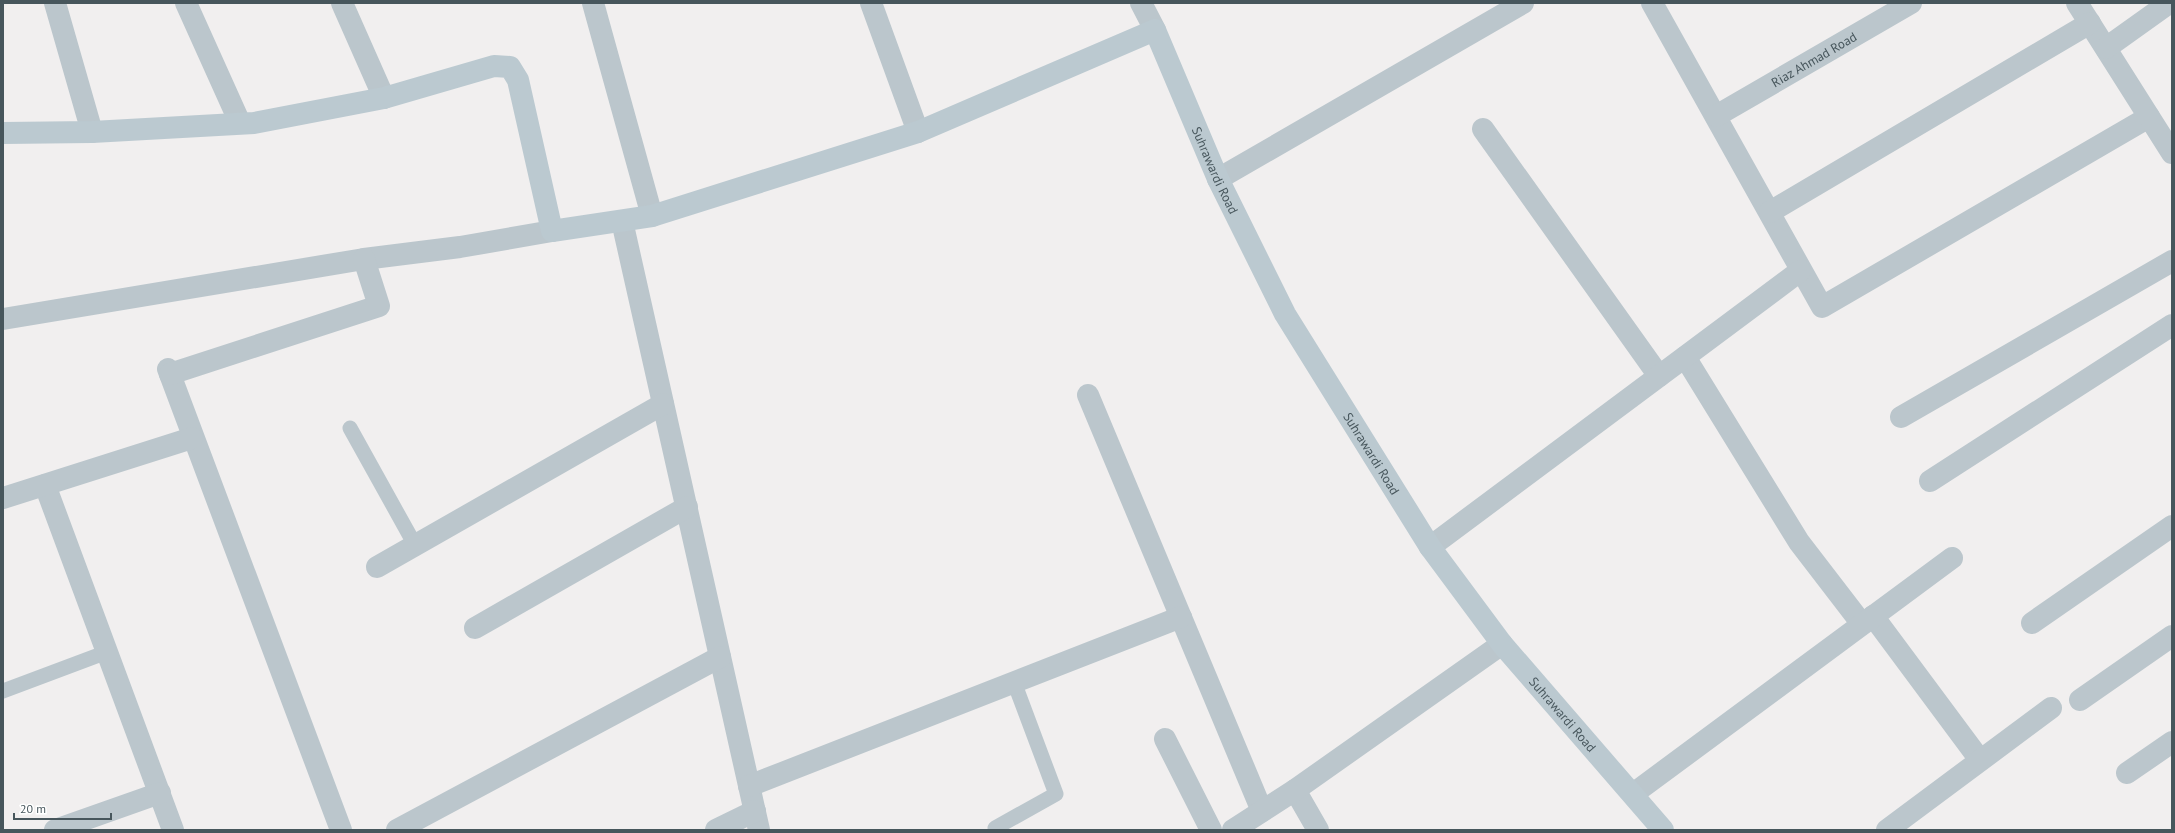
<svg xmlns="http://www.w3.org/2000/svg" width="2175" height="833" viewBox="0 0 2175 833" font-family="'PT Sans',sans-serif">
<rect width="100%" height="100%" fill="#f1efef"/>
<g fill="none" stroke-linecap="round" stroke-linejoin="round">
<!-- lane -->
<path stroke="#bbc6cc" stroke-width="15" d="M 350,428 L 415,545
M 3,691 L 107,652
M 995,828 L 1056,794 L 1014,682"/>
<!-- street -->
<g stroke="#bbc6cc" stroke-width="22">
<path d="M 55,3 L 92,132"/>
<path d="M 186,3 L 240,123"/>
<path d="M 342,3 L 384,98"/>
<path d="M 593,3 L 652,216"/>
<path d="M 871,3 L 918,132"/>
<path d="M 1141,3 L 1155,30"/>
<path d="M 1652,3 L 1822,307 L 2149,117"/>
<path d="M 2077,3 L 2172,153"/>
<path d="M 2106,48 L 2169,3"/>
<path id="s1" d="M 1716,116 L 1911,3"/>
<path d="M 1483,129 L 1659,376"/>
<path d="M 1218,179 L 1523,3"/>
<path d="M 1770,212 L 2090,23"/>
<path d="M 622,221 L 759,830"/>
<path d="M 3,319 L 364,259 L 460,247 L 552,231"/>
<path d="M 1685,357 L 1799,542 L 1862,624"/>
<path d="M 168,369 L 341,830"/>
<path d="M 170,374 L 379,306 L 364,259"/>
<path d="M 1088,395 L 1262,811"/>
<path d="M 1901,417 L 2172,261"/>
<path d="M 1930,481 L 2172,325"/>
<path d="M 45,485 L 173,830"/>
<path d="M 3,498 L 192,438"/>
<path d="M 1430,547 L 1800,271"/>
<path d="M 377,567 L 663,404"/>
<path d="M 1873,616 L 1980,760"/>
<path d="M 2032,623 L 2172,526"/>
<path d="M 475,628 L 687,507"/>
<path d="M 2080,700 L 2172,636"/>
<path d="M 1165,739 L 1211,830"/>
<path d="M 2127,773 L 2172,742"/>
<path d="M 749,786 L 1181,617"/>
<path d="M 1295,790 L 1318,830"/>
<path d="M 1633,794 L 1952,558"/>
<path d="M 55,830 L 160,793"/>
<path d="M 397,830 L 720,657"/>
<path d="M 716,830 L 755,811"/>
<path d="M 1233,830 L 1295,790 L 1502,644"/>
<path d="M 1887,830 L 2051,708"/>
</g>
<!-- secondary -->
<path stroke="#bbc9d0" stroke-width="22" id="s2" d="M 3,133 L 92,132 L 254,123 L 384,98 L 494,66 L 510,67 L 518,80 L 552,231 L 652,216 L 918,132 L 1155,30 L 1218,179 L 1285,314 L 1430,547 L 1502,644 L 1663,830"/>
</g>
<g text-anchor="middle" stroke-width="3.5" stroke-linejoin="round" paint-order="stroke">
<!-- street labels -->
<g font-size="13" fill="#47565c" stroke="#fff">
<text dy="5" stroke="none"><textPath href="#s1" startOffset="113">Riaz Ahmad Road</textPath></text>
<text dy="5" stroke="none"><textPath href="#s2" startOffset="1475">Suhrawardi Road</textPath></text>
<text dy="5" stroke="none"><textPath href="#s2" startOffset="1799">Suhrawardi Road</textPath></text>
<text dy="5" stroke="none"><textPath href="#s2" startOffset="2123">Suhrawardi Road</textPath></text>
</g>
</g>
<!-- border -->
<rect width="2175" height="833" fill="none" stroke="#47565c" stroke-width="8"/>
<!-- scale -->
<path d="M14 813v6h97v-6" fill="none" stroke="#47565c" stroke-width="2"/>
<text x="20" y="813" font-size="12" fill="#47565c" stroke="#ffffff" stroke-width="3" paint-order="stroke">20 m</text>
</svg>
